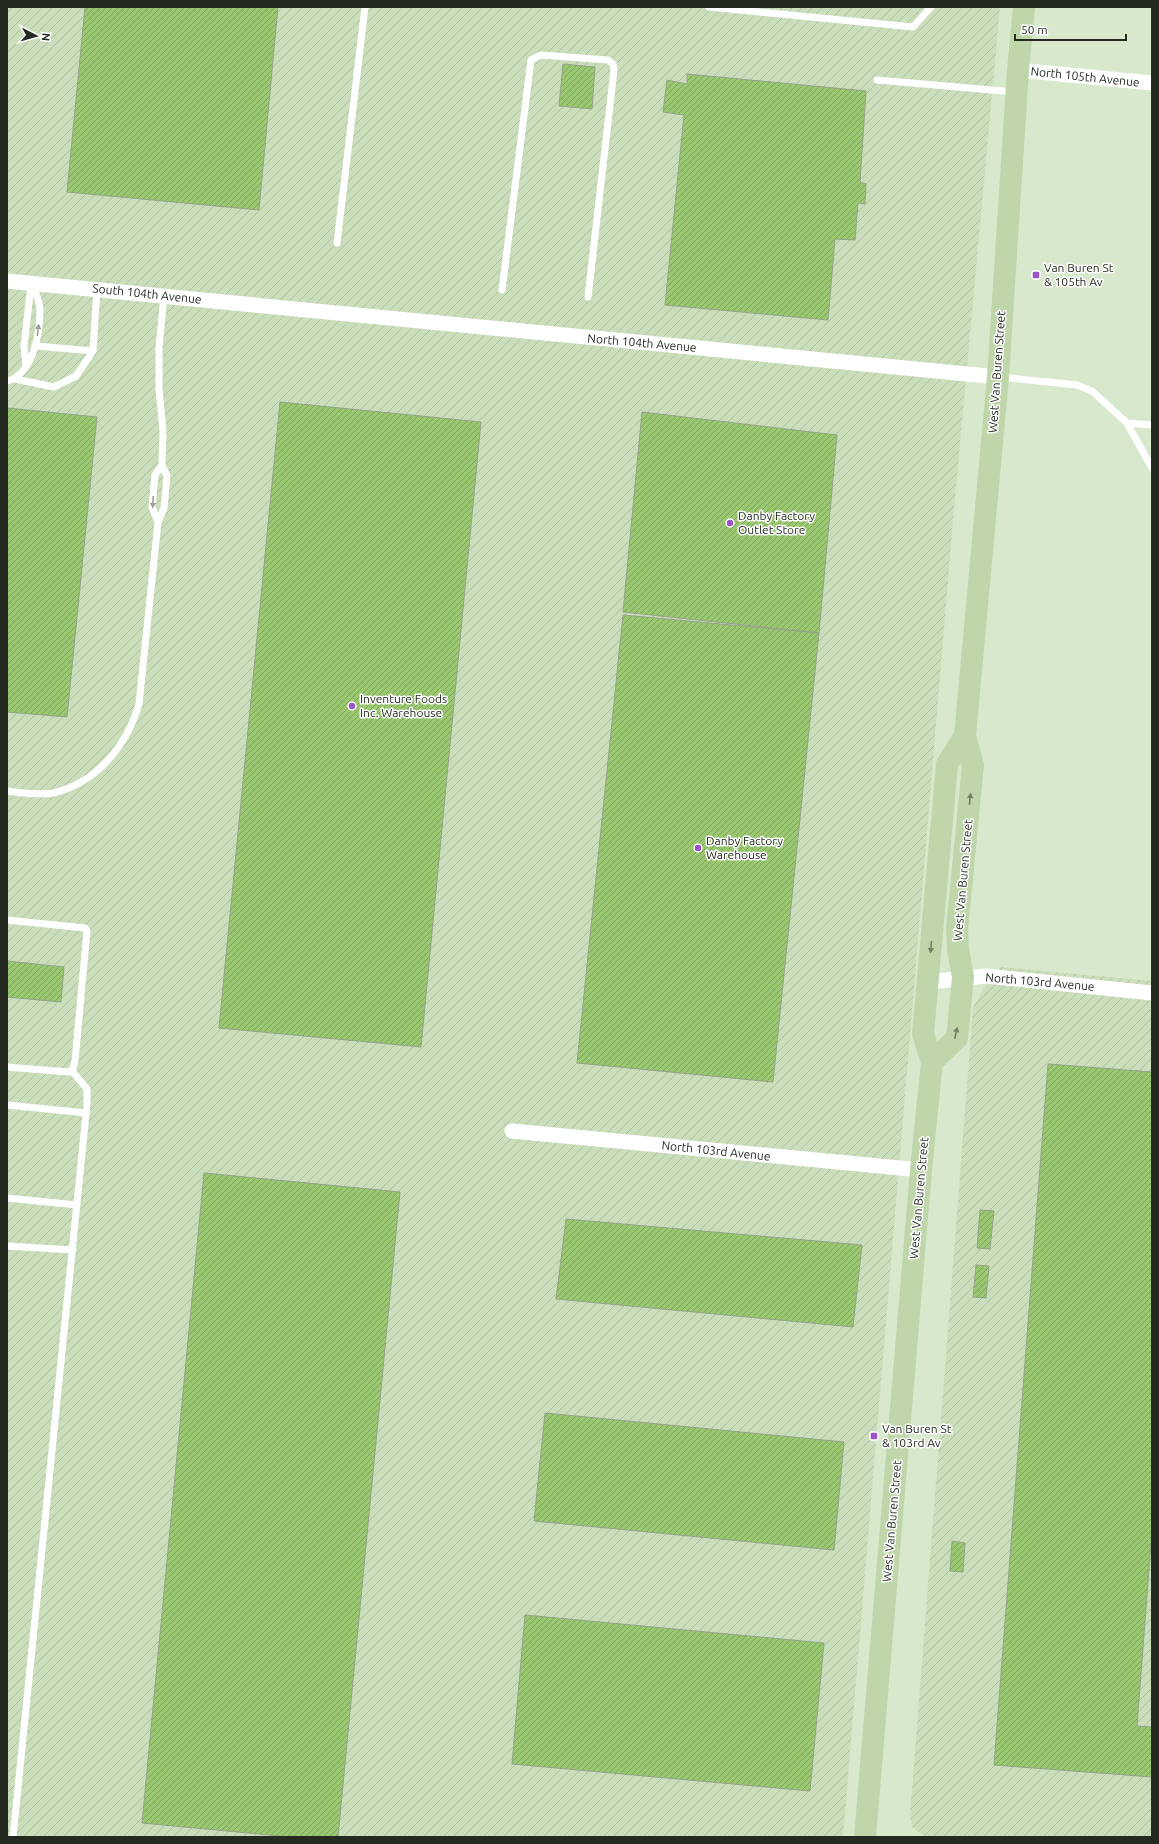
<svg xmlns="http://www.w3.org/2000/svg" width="1159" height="1844" viewBox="0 0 1159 1844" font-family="Ubuntu,sans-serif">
<defs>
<pattern id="industrial-furrows" width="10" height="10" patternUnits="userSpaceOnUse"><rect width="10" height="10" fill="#cbdebb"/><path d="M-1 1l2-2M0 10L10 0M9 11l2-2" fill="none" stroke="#aebfa0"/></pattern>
<pattern id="building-hatch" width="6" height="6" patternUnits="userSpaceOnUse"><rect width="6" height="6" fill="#9ac871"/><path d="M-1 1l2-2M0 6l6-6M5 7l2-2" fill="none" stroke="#7da35c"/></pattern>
</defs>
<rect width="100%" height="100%" fill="#d8e8cc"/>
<!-- industrial -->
<path fill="url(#industrial-furrows)" d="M 7,7 L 1000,7 L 953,521 L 843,1837 L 7,1837 Z
M 1001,967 L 1152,981 L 1152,1837 L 926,1837 L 912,1827 L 910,1816 L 973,1008 L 990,977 Z"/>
<!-- building -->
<path fill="url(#building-hatch)" stroke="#94a389" d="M 85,7 L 278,7 L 259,210 L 67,192 Z
M 563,64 L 595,67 L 592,109 L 559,106 Z
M 687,74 L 866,91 L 860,182 L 866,184 L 865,204 L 858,203 L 855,240 L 835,239 L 828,320 L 665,305 L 684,115 L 663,112 L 667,80 L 687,84 Z
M 280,402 L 481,422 L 421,1047 L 219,1028 Z
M 7,408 L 97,417 L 67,717 L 7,712 Z
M 642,412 L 837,435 L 819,633 L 623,612 Z
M 623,615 L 819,633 L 773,1082 L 577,1063 Z
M 7,961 L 64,967 L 61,1002 L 7,997 Z
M 1048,1064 L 1152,1072 L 1152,1530 L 1137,1726 L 1152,1727 L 1152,1777 L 994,1765 Z
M 204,1173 L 400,1192 L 338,1837 L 290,1837 L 142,1823 Z
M 980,1210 L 994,1211 L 990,1249 L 977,1248 Z
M 566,1219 L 862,1245 L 853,1327 L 556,1299 Z
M 976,1265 L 989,1266 L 986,1298 L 973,1297 Z
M 545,1413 L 844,1442 L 834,1550 L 534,1521 Z
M 952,1541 L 965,1543 L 963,1572 L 950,1571 Z
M 525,1615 L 824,1643 L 810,1791 L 512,1764 Z"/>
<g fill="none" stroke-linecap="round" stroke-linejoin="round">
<!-- lane -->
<path stroke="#fff" stroke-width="7" d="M 709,7 L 913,27 L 931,7
M 877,80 L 1015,92
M 337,243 L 365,7
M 502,290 L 531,60 L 541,55 L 608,60 L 613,64 L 614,70 L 588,297
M 36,346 L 93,351 L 97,289
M 26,366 L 24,346 L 31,285
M 1000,377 L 1077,385 L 1092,391 L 1127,423 L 1152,468
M 15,379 L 54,387 L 76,376 L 93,351
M 7,381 C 33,375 40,333 40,310 C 40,302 35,291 32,284
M 1127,423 L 1152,425
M 162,465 L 155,475 L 152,507 L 158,522 L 164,508 L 167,476 L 162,465 L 163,431 L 159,389 L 159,347 L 164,296
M 7,791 C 19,793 42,795 53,793 C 97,783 127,745 139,704 L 158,522
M 7,920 L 85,928 L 87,931 L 75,1061 L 72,1071 L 68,1072 L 7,1067
M 7,1105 L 86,1113
M 7,1198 L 77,1205
M 7,1246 L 73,1250
M 13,1837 L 87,1104 L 87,1089 L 72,1071"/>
<!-- street -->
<path stroke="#fff" stroke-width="15" d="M 1018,70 L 1152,83
M 7,281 L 998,377
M 928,982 L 986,976 L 1152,993
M 512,1131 L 921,1170"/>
<!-- primary -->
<path stroke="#bfd6ab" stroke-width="22" d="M 932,1062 L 957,1038 L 963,977 L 958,949 L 957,929 L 973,765 L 965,736 L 998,377 L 1018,70 L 1024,7
M 865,1837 L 921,1170 L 932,1062 L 923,1034 L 947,764 L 965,736"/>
</g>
<!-- one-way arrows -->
<defs><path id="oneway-solid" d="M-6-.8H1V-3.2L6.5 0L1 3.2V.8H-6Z"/></defs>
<g fill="#9c9f9b">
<use href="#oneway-solid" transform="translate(38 330) rotate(-84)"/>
<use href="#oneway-solid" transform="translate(153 502) rotate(92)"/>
</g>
<g fill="#728066">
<use href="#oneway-solid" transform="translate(970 799) rotate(-84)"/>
<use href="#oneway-solid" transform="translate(931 947) rotate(95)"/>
<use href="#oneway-solid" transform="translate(956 1033) rotate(-78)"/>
</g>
<!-- markers -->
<g fill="#9d54c7" stroke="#fff" stroke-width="1.5">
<rect x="1032" y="271" width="8" height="8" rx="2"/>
<circle cx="730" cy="523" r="4"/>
<circle cx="352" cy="706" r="4"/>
<circle cx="698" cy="848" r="4"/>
<rect x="870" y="1432" width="8" height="8" rx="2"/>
</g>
<g text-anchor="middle" stroke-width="3" stroke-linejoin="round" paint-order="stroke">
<!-- street labels -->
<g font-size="12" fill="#242a20" stroke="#fff">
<text transform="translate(1085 77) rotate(6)" y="4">North 105th Avenue</text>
<text transform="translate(147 294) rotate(6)" y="4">South 104th Avenue</text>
<text transform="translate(642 343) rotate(5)" y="4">North 104th Avenue</text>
<text transform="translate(997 372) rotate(-86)" y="4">West Van Buren Street</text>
<text transform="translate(963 880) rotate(-85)" y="4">West Van Buren Street</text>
<text transform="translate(1040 982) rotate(5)" y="4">North 103rd Avenue</text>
<text transform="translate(716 1151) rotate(6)" y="4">North 103rd Avenue</text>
<text transform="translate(919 1198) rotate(-85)" y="4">West Van Buren Street</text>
<text transform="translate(892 1521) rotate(-85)" y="4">West Van Buren Street</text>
</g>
<!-- poi labels -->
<g font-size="12" fill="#242a20" stroke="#fff" text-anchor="start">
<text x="1044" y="272">Van Buren St<tspan x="1044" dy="14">&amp; 105th Av</tspan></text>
<text x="738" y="520">Danby Factory<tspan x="738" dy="14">Outlet Store</tspan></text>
<text x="360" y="703">Inventure Foods<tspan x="360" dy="14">Inc. Warehouse</tspan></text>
<text x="706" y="845">Danby Factory<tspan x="706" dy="14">Warehouse</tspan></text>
<text x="882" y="1433">Van Buren St<tspan x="882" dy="14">&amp; 103rd Av</tspan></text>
</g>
</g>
<!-- border -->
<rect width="1159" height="1844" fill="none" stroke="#242a20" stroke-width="16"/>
<!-- north arrow -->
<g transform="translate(36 36) rotate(96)" stroke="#ffffff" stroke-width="3" paint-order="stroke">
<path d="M0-3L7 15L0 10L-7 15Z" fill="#242a20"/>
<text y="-6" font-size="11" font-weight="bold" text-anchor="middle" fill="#242a20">N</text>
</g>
<!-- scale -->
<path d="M1015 34v6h111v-6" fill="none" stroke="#242a20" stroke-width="2"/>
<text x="1021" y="34" font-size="12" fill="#242a20" stroke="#ffffff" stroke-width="3" paint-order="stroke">50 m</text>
</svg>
